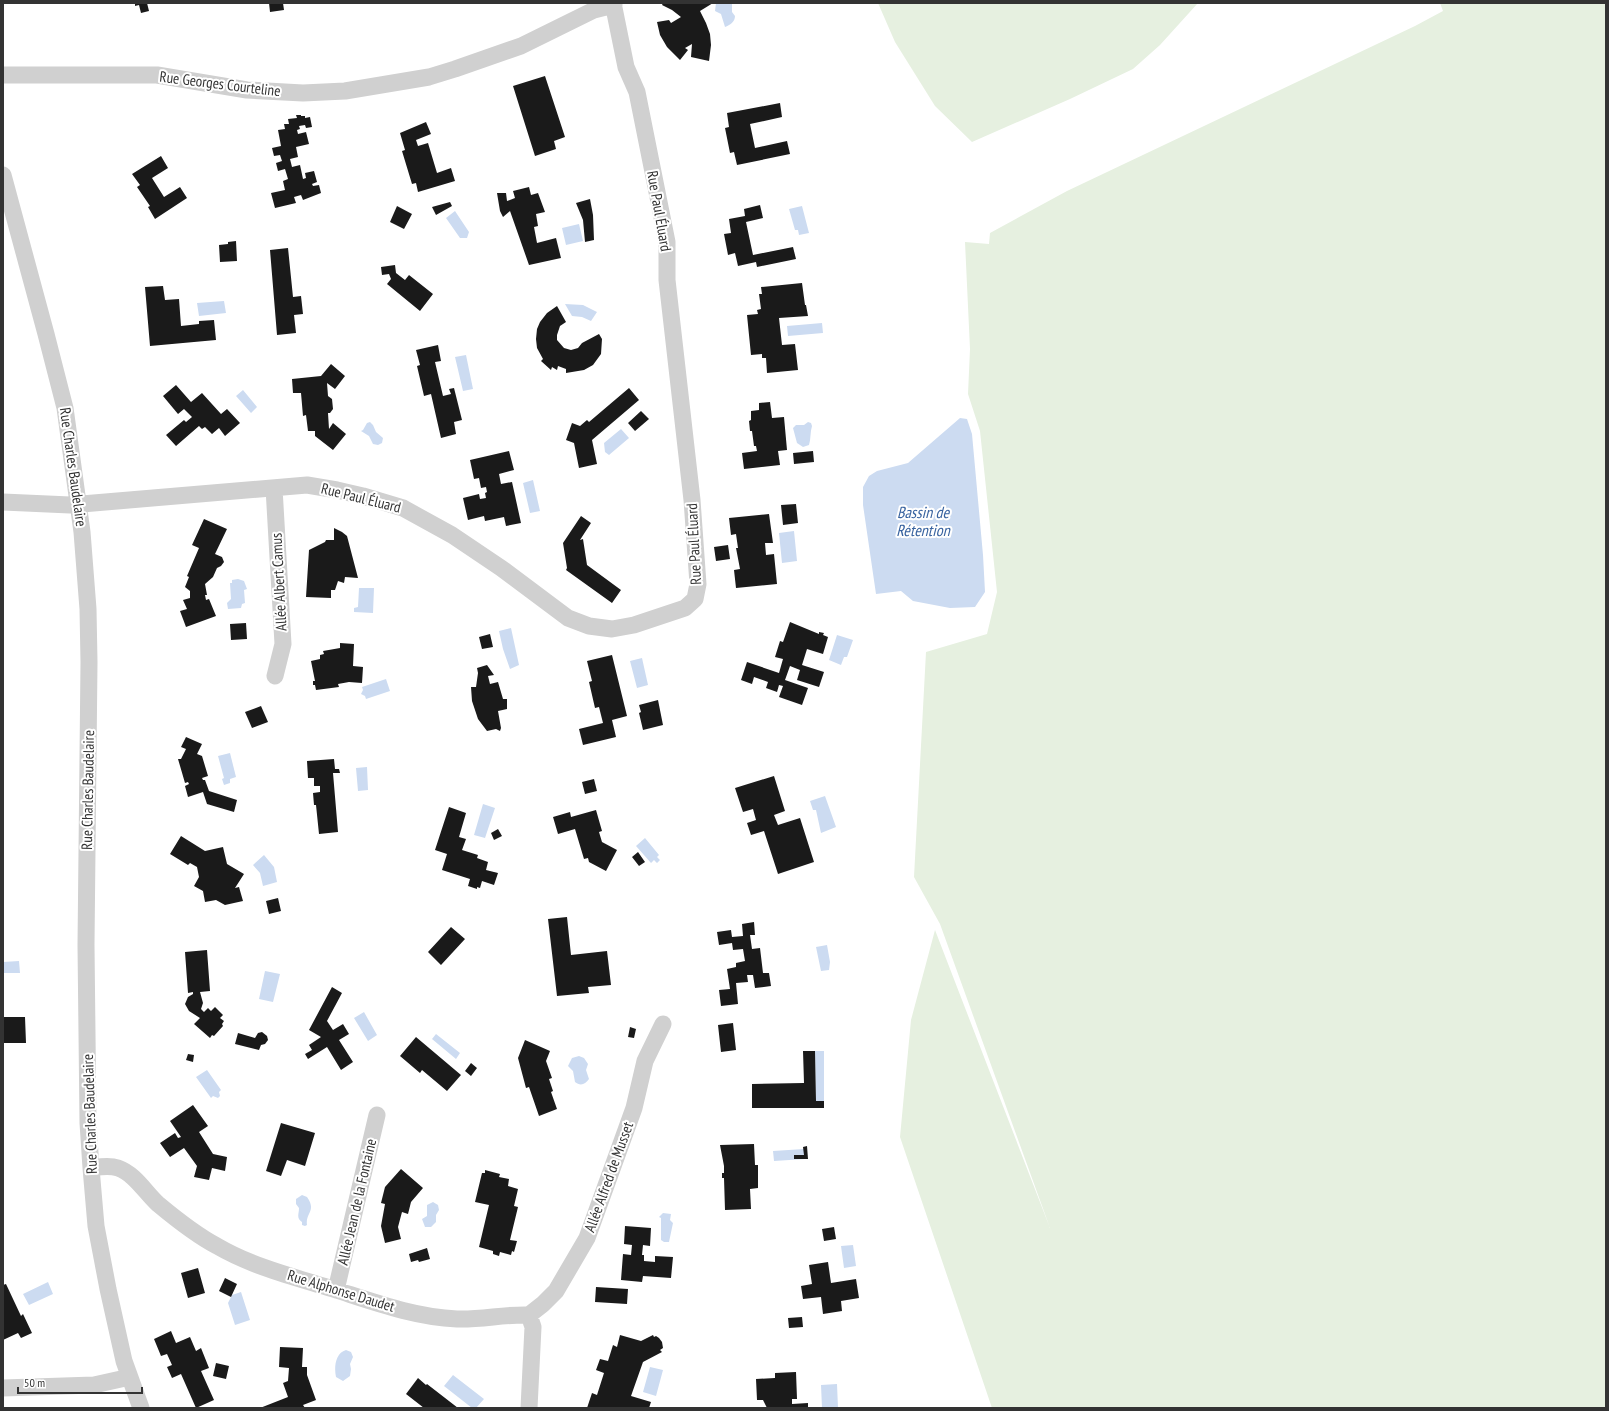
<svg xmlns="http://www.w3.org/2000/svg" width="1609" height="1411" viewBox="0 0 1609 1411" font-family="'PT Sans Narrow',sans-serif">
<rect width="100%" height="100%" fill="#fff"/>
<!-- green -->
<path fill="#e6f0e0" d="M 878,3 L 1198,3 L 1160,45 L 1133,69 L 1070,99 L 972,142 L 935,106 L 895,42 Z
M 1440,3 L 1606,3 L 1606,1408 L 992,1408 L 900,1137 L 911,1020 L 935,930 L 1050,1228 L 940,924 L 914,877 L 926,652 L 987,634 L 997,592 L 980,431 L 968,394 L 970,349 L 965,242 L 989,244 L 990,233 L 1067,191 L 1415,26 L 1443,11 Z"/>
<!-- water -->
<path fill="#ccdbf1" d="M 716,3 L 732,3 L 732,12 L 735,16 C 735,22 730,25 725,27 L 721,14 L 715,11 Z
M 802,206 L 809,233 L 799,235 L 798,230 L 795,230 L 789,209 Z
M 455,211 L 469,232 L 467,238 L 460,238 L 446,218 Z
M 579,224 L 583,241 L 566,245 L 562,228 Z
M 224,301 L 226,313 L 199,316 L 197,303 Z
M 565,304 L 583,305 L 597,312 L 591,321 L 582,317 L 572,316 Z
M 822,323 L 823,333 L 788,336 L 787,326 Z
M 466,355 L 473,389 L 463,391 L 455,357 Z
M 243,390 L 257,407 L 251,413 L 236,396 Z
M 960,418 L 967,419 L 972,434 L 983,555 L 985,592 L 975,607 L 950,608 L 913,601 L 901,591 L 876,594 L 863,505 L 863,487 L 869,476 L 877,471 L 908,463 Z
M 370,422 L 373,425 L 376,432 L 383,438 L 382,443 L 378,445 L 373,444 L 369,436 L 361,431 L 363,430 L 367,423 Z
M 808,422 L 811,423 L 812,426 C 810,432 811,439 809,445 L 803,447 L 797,443 L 793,428 L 796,425 L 804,425 Z
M 621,429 L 629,438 L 609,455 L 605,452 L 604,443 Z
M 533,480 L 540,511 L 530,513 L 523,483 Z
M 794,531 L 797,561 L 782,563 L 779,533 Z
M 238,579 L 244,581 L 247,589 L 244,590 L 245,603 L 242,604 L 241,608 L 228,609 L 227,603 L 231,599 L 230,583 L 232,583 L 232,580 Z
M 359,588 L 374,588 L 373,613 L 354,612 L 354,608 L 358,607 Z
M 511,628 L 519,665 L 510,669 L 503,649 L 499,631 Z
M 837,635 L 853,640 L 847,657 L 844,657 L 841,665 L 829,660 Z
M 642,658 L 648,685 L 637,688 L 630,661 Z
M 386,679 L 390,691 L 366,699 L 365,696 L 361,694 L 363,690 L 362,687 Z
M 230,753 L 236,777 L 230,779 L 230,783 L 224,785 L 222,779 L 224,778 L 218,756 Z
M 367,767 L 368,790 L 358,791 L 356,768 Z
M 825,796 L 836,827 L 821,833 L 816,810 L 813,810 L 810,801 Z
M 483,804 L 495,808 L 485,838 L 474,835 Z
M 645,838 L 659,855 L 657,857 L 660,860 L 657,863 L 654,860 L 651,863 L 636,846 Z
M 264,855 L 274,867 L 277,882 L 263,886 L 260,873 L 253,865 Z
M 827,945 L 830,962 L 829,970 L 821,971 L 816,947 Z
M 19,961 L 20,973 L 3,973 L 3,962 Z
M 265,971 L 280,974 L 273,1002 L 259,999 Z
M 364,1012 L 377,1035 L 368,1041 L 354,1018 Z
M 436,1034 L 460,1053 L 456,1059 L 432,1039 Z
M 815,1051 L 824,1051 L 824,1101 L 816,1101 Z
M 579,1056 L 584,1058 L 588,1064 L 586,1070 L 589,1079 C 585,1085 580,1086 575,1082 L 573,1071 L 568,1066 L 572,1058 Z
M 207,1070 L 221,1090 L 219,1092 L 220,1096 L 218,1098 L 213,1096 L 211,1098 L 196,1077 Z
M 804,1149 L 805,1159 L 774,1161 L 773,1151 Z
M 302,1195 L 307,1197 C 317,1211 305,1213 307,1225 L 305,1226 L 302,1225 L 302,1222 C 296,1218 299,1214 299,1208 L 296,1204 L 296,1199 Z
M 433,1202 L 438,1205 L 439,1210 L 436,1215 L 436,1222 L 431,1227 L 425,1227 L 422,1219 L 427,1216 L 427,1205 Z
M 663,1213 L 671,1214 L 670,1220 L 673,1223 L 669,1242 L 664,1242 L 661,1240 L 661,1218 L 659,1217 Z
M 853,1245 L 856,1266 L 844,1268 L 841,1246 Z
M 48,1282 L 53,1294 L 29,1305 L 23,1294 Z
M 241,1292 L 250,1320 L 235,1325 L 228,1303 L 232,1295 Z
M 346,1350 L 351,1352 L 353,1357 L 350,1364 L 351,1369 L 350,1376 L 343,1381 L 336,1377 C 334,1368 335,1353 346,1350 Z
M 650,1367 L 663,1370 L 656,1396 L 643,1392 Z
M 453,1375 L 484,1399 L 476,1408 L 472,1408 L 444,1386 Z
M 837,1384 L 838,1408 L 822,1408 L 821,1385 Z"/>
<!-- building -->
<path fill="#1a1a1a" d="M 135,3 L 147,3 L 149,11 L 141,13 L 139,5 L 135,6 Z
M 269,3 L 283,3 L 284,10 L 270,12 Z
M 663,3 L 713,3 L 700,11 L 706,23 L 710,34 L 711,45 L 709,61 L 691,57 L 692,44 L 685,48 L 688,50 L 680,60 L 667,47 L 660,35 L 657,22 L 669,20 L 671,23 L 681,17 L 672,10 L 662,5 Z
M 545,76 L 565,137 L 554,141 L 556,149 L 535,156 L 513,86 Z
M 780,103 L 782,117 L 750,124 L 755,148 L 787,141 L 790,154 L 737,165 L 734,152 L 730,153 L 725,128 L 729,127 L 727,113 Z
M 296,115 L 301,115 L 301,116 L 305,116 L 305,118 L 310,117 L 312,127 L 306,128 L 305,125 L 299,126 L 300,129 L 297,130 L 298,134 L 306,132 L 309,144 L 296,147 L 298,157 L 290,159 L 292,167 L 300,165 L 303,179 L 306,178 L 305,173 L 314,171 L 317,182 L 312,184 L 313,186 L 319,185 L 321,193 L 303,200 L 301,195 L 294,197 L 296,203 L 275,208 L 271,193 L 285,190 L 283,181 L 288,179 L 285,169 L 278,171 L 276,163 L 282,161 L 280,155 L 274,156 L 272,148 L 281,146 L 278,130 L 285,129 L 284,124 L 289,124 L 288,119 L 297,118 Z
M 426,122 L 431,134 L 416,140 L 418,146 L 428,143 L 437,173 L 451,168 L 455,181 L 418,192 L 416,183 L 412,184 L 402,151 L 405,150 L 400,133 Z
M 161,156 L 168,168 L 152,178 L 164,197 L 180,187 L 187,198 L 155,219 L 148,207 L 150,206 L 137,187 L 140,185 L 132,174 Z
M 529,187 L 531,195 L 538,193 L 545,212 L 536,214 L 538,226 L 534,227 L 537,243 L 556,238 L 561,258 L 529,265 L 510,211 L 503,217 L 500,211 L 497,193 L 506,193 L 507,201 L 515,198 L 513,191 Z
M 590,199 L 593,215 L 594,240 L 585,242 L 583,220 L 576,203 Z
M 450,202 L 452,206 L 436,215 L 432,207 Z
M 760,205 L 763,218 L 746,222 L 753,255 L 793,247 L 796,259 L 757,267 L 756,262 L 738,266 L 735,253 L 728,255 L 724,234 L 731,233 L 729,219 L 745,216 L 744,209 Z
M 397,206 L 412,214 L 404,229 L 390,222 Z
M 236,241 L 237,261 L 220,262 L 219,245 L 228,244 L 228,242 Z
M 288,248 L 293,297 L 301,296 L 303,314 L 294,315 L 296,333 L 277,335 L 270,250 Z
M 395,265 L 396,273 L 405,280 L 409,275 L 433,294 L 420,311 L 387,284 L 391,279 L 389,274 L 382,275 L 381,267 Z
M 802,283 L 805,305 L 806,305 L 808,316 L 779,318 L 782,345 L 795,344 L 798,370 L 767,373 L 766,358 L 762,358 L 762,354 L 751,355 L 747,315 L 758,314 L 757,310 L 761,309 L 759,294 L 762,294 L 761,287 Z
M 163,286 L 165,300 L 179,299 L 181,326 L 199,324 L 199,321 L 214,320 L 216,340 L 150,346 L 145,287 Z
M 557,306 L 566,322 L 560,326 L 557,335 L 557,340 L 564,348 L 571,350 L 578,348 L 582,343 L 599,334 L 602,339 L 601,354 L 593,365 L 584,370 L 566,373 L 566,369 L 558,366 L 557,370 L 552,367 L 551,370 L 541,361 L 543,359 L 537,348 L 536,339 L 537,329 L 540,322 L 547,313 Z
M 438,345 L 441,361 L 435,362 L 443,396 L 451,394 L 449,389 L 454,388 L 462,420 L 454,422 L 456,434 L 441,438 L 431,394 L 424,396 L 417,366 L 420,365 L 416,350 Z
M 331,364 L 345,376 L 335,389 L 327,383 L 328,396 L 332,399 L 333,409 L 330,413 L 328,413 L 329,429 L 333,423 L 346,434 L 333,450 L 315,436 L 315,431 L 308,431 L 306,415 L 303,416 L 301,393 L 293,393 L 292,379 L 321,376 Z
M 176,385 L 191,402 L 202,393 L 221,414 L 227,409 L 240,423 L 225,436 L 219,428 L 212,434 L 205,427 L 202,429 L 199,426 L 176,446 L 166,435 L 184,420 L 186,422 L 192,417 L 184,409 L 178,414 L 163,396 Z
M 629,388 L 639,400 L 592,440 L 597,464 L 579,468 L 574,443 L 566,440 L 572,423 L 580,426 L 587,420 L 589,422 Z
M 770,402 L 772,418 L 784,417 L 787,450 L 778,451 L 780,465 L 744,469 L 742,453 L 757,451 L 756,446 L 754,446 L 752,431 L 750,431 L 749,421 L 751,420 L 751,411 L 759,410 L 759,403 Z
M 641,411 L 649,419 L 635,431 L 628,423 Z
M 509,451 L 514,470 L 499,474 L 501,484 L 512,482 L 521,523 L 506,526 L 504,517 L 485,521 L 484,516 L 468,520 L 463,498 L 479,494 L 480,499 L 486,498 L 485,493 L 487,492 L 486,487 L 481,488 L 479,478 L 474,479 L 470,460 Z
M 813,451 L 814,462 L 794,464 L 793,453 Z
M 796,504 L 798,523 L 783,525 L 781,505 Z
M 769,514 L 773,543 L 765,543 L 766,555 L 774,554 L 777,584 L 736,588 L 734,570 L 740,569 L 736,548 L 738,548 L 736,534 L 731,535 L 729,518 Z
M 581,516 L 591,523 L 580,540 L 583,539 L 587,565 L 621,590 L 612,603 L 566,570 L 567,568 L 563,543 Z
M 204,519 L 227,529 L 215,554 L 222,557 L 224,562 L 221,566 L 217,568 L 213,577 L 205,584 L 207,595 L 205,595 L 206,600 L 209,599 L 216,616 L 186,627 L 180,611 L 187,609 L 183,600 L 190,598 L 190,591 L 185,587 L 189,577 L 187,576 L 199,548 L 192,545 Z
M 334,528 L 342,532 L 347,536 L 358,578 L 345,577 L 344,583 L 338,581 L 335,590 L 331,590 L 331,598 L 306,597 L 309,550 L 325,542 L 326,540 L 334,540 Z
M 728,545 L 730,559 L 716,561 L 714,547 Z
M 790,622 L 819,634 L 819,632 L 824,633 L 823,635 L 828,637 L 823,654 L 807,649 L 802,665 L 824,672 L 819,687 L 797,680 L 800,670 L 790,666 L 785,680 L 808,688 L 802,705 L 779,697 L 783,686 L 779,685 L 777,692 L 766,688 L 768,682 L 754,677 L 752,684 L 741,680 L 747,662 L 779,673 L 783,659 L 775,657 L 780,641 L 783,642 Z
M 246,623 L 247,639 L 231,640 L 230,624 Z
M 490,634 L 493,647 L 482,649 L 479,637 Z
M 340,643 L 354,644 L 353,666 L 363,667 L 362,683 L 349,682 L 338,684 L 339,687 L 316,690 L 315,685 L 313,685 L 313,681 L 315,681 L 311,661 L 320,659 L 320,655 L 324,654 L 323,651 L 340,648 Z
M 612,655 L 627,716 L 612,720 L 616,737 L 583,745 L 579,729 L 603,723 L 599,707 L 595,708 L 589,682 L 592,681 L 587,661 Z
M 487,665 L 494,675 L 488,676 L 490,684 L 498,682 L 503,699 L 507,699 L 507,709 L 498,711 L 501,728 L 500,731 L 496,729 L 487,731 L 478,719 L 472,701 L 471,687 L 476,687 L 478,673 L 477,668 Z
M 658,700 L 663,725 L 643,730 L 639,713 L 641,712 L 639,705 Z
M 261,706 L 268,722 L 252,728 L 245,712 Z
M 186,737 L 202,744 L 197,754 L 202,756 L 208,776 L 202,778 L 203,780 L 205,780 L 209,791 L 237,800 L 234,812 L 207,804 L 203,792 L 188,797 L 185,786 L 189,784 L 188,782 L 185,783 L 178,759 L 181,759 L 186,749 L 181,747 Z
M 334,759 L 335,769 L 339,769 L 340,773 L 333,773 L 338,832 L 319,834 L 316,805 L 314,805 L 313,793 L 320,792 L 320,786 L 314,786 L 314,778 L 308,778 L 307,761 Z
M 774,776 L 785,811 L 774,815 L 778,825 L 800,818 L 814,862 L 778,874 L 764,831 L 751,835 L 747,823 L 756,820 L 753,809 L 743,812 L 735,788 Z
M 594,779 L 597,791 L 585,794 L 582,782 Z
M 449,807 L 466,813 L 459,837 L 466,839 L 462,850 L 478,855 L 477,858 L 488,862 L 486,870 L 498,873 L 494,885 L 482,881 L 480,888 L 477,887 L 477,889 L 468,886 L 470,879 L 442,870 L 447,854 L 435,850 Z
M 596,810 L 602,831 L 599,832 L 602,842 L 617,850 L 606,871 L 589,862 L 588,858 L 584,859 L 575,829 L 558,834 L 553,817 L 570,812 L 571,817 Z
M 498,829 L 502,836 L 494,840 L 491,833 Z
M 181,836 L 205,851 L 223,847 L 227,864 L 244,874 L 235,888 L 239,887 L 243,901 L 225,905 L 216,900 L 205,902 L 203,891 L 194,886 L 199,877 L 197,867 L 190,863 L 188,865 L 170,854 Z
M 638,852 L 645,862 L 639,866 L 632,857 Z
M 278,898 L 281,911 L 269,914 L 266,901 Z
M 567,917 L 571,955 L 607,951 L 611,985 L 588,987 L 589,993 L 557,996 L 548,919 Z
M 754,922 L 755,935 L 750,935 L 752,949 L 760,948 L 763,973 L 769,973 L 771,986 L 755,988 L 753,975 L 747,975 L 748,982 L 736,983 L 738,1004 L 721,1006 L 719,990 L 730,989 L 727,969 L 736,967 L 736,963 L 745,961 L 743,949 L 733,950 L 732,943 L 719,945 L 717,932 L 731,930 L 732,937 L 743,936 L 742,924 Z
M 451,927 L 465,939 L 441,965 L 428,952 Z
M 207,950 L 210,991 L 200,992 L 203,1003 L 201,1009 L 204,1012 L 208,1008 L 211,1011 L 215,1007 L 223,1015 L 220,1018 L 224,1021 L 222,1024 L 223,1026 L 214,1036 L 212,1035 L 210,1038 L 194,1024 L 200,1018 L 189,1011 L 185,1004 L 188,997 L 193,994 L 193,992 L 188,993 L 185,952 Z
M 332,987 L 342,993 L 327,1021 L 333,1030 L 343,1024 L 349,1034 L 339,1040 L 353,1062 L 341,1070 L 327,1047 L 308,1059 L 305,1054 L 312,1050 L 309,1045 L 321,1037 L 309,1030 Z
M 3,1017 L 25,1017 L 26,1043 L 3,1043 Z
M 733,1023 L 736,1050 L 721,1052 L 718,1025 Z
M 630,1027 L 636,1029 L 634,1038 L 628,1037 Z
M 262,1032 L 267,1036 L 268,1040 L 265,1044 L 261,1045 L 259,1050 L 235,1044 L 238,1033 L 255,1038 L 258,1033 Z
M 416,1037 L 461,1075 L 447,1091 L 422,1070 L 420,1073 L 400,1056 Z
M 525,1040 L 550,1051 L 546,1061 L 552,1078 L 549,1079 L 553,1091 L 551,1092 L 557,1109 L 539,1116 L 529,1087 L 526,1088 L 518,1058 Z
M 803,1051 L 815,1051 L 816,1101 L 824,1101 L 824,1108 L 752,1108 L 752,1084 L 804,1083 Z
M 188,1054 L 194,1055 L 193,1062 L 186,1060 Z
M 471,1063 L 477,1068 L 471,1076 L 465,1071 Z
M 193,1105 L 208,1126 L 199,1132 L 213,1154 L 227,1157 L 225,1171 L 212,1168 L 209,1180 L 194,1177 L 197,1166 L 184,1148 L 170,1157 L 160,1143 L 175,1133 L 178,1138 L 181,1137 L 170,1121 Z
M 281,1123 L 315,1133 L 305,1166 L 287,1160 L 281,1176 L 266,1171 Z
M 754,1144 L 755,1165 L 758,1165 L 758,1188 L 750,1189 L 751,1209 L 725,1210 L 724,1178 L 722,1178 L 722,1173 L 724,1173 L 724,1166 L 720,1145 Z
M 807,1146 L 808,1159 L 794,1159 L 794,1155 L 804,1155 L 803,1147 Z
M 401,1169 L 423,1188 L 411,1202 L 408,1214 L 402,1212 L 398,1227 L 401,1239 L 385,1243 L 381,1226 L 385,1204 L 381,1203 L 385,1187 Z
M 485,1170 L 500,1174 L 499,1177 L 509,1179 L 508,1186 L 518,1189 L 514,1206 L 518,1207 L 510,1240 L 517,1241 L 514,1252 L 512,1251 L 511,1255 L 500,1252 L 499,1256 L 493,1254 L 493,1251 L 479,1247 L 489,1205 L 475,1202 L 482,1173 L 485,1173 Z
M 625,1226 L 651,1228 L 650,1246 L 643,1245 L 642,1255 L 644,1255 L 644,1261 L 655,1262 L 655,1256 L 673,1257 L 671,1278 L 643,1276 L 642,1282 L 621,1280 L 623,1254 L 631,1255 L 632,1245 L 624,1244 Z
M 834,1227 L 836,1239 L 824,1241 L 822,1229 Z
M 427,1248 L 430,1259 L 419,1262 L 418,1260 L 411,1262 L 409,1254 Z
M 828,1262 L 831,1283 L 856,1279 L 859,1298 L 841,1301 L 842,1311 L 823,1314 L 821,1297 L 803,1299 L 801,1286 L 812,1284 L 809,1265 Z
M 198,1268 L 205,1293 L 188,1298 L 181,1273 Z
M 225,1278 L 237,1284 L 231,1297 L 219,1291 Z
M 6,1284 L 21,1316 L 23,1314 L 32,1333 L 21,1338 L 18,1333 L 3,1340 L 3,1285 Z
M 596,1287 L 628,1289 L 627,1304 L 595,1302 Z
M 802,1317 L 803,1327 L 789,1328 L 788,1318 Z
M 171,1331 L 176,1343 L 190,1337 L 196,1351 L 201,1348 L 209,1368 L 201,1371 L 214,1400 L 196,1408 L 181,1374 L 172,1378 L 167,1367 L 172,1365 L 167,1354 L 161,1356 L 154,1339 Z
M 620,1335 L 641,1341 L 653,1335 L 654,1337 L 656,1336 L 659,1338 L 662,1342 L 663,1348 L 660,1350 L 662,1352 L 643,1362 L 631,1396 L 651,1402 L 649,1408 L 587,1408 L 592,1393 L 597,1395 L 604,1373 L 596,1370 L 600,1359 L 608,1361 L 613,1345 L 617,1347 Z
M 280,1347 L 303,1348 L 302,1367 L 307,1367 L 307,1375 L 316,1400 L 303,1405 L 305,1408 L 260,1408 L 288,1397 L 283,1383 L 288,1381 L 289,1368 L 279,1367 Z
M 216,1363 L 229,1366 L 226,1379 L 213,1376 Z
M 796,1372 L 797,1399 L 792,1399 L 792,1404 L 808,1403 L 808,1408 L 767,1408 L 763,1400 L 757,1400 L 756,1379 L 775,1378 L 775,1373 Z
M 418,1378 L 426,1385 L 427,1384 L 458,1408 L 424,1408 L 406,1394 Z"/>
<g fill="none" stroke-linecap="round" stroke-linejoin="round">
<!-- street -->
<path stroke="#d0d0d0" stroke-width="17" d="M 3,75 L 157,75 L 247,90 L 303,93 L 345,91 L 429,77 L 455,69 L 521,46 L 594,10 L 614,5
M 3,175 L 46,334 L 65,408 L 82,532 L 88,609 L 89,662 L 86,945 L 88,1123 L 91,1168 L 96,1226 L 108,1289 L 124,1361 L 141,1408
M 274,488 L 283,644 L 275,676
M 3,502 L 70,505 L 307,485 L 337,490 L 363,496 L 403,508 L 452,535 L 501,568 L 568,618 L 589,626 L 612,629 L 634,625 L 685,608 L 695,599 L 698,584 L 692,500 L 667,280 L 667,242 L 637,92 L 626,67 L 613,3
M 91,1168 C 99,1167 109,1165 118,1168 C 135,1174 145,1192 158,1204 C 176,1219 196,1235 217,1246 C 253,1267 294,1277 333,1289 C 374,1302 414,1317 457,1319 C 481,1320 505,1314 529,1315 L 533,1327 L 529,1408
M 336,1290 L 377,1115
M 529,1315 L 543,1304 L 556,1291 L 587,1238 L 634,1108 L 645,1061 L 663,1024
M 3,1388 L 94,1385 L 130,1377"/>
</g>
<g text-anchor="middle" stroke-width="4" stroke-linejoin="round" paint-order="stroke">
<!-- street labels -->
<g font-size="15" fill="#333" stroke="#fff">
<text transform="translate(220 84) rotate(7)" y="5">Rue Georges Courteline</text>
<text transform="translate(659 211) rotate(80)" y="5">Rue Paul Éluard</text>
<text transform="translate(73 467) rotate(82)" y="5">Rue Charles Baudelaire</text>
<text transform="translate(361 498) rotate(14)" y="5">Rue Paul Éluard</text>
<text transform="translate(694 544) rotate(-93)" y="5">Rue Paul Éluard</text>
<text transform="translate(279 582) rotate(-93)" y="5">Allée Albert Camus</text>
<text transform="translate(88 790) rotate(-89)" y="5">Rue Charles Baudelaire</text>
<text transform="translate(90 1114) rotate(-92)" y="5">Rue Charles Baudelaire</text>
<text transform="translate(609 1177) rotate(-70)" y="5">Allée Alfred de Musset</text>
<text transform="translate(357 1202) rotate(-77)" y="5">Allée Jean de la Fontaine</text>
<text transform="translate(341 1291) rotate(17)" y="5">Rue Alphonse Daudet</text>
</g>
<!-- water labels -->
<g font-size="16" font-style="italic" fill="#37629f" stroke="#fff">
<text x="923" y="518">Bassin de<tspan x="923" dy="18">Rétention</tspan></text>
</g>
</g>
<!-- border -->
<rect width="1609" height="1411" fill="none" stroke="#333333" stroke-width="8"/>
<!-- scale -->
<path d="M18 1387v6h124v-6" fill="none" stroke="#333333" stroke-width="2"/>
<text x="24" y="1387" font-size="12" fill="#333333" stroke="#ffffff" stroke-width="3" paint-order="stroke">50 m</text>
</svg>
